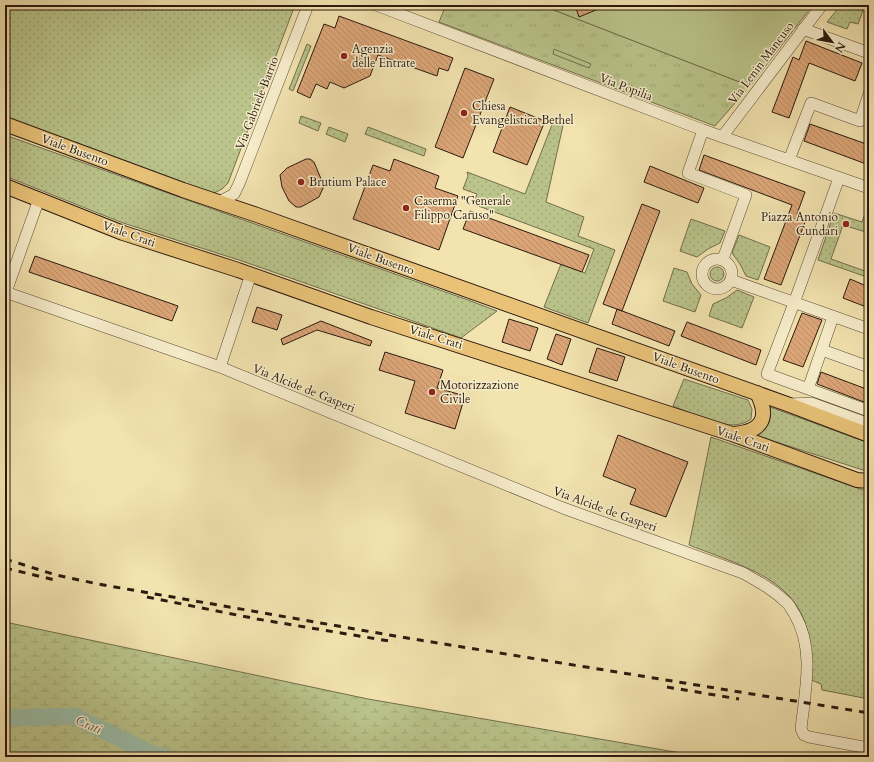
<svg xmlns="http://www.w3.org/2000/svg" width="874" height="762" viewBox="0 0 874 762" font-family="Cardo,serif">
<defs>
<pattern id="grass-dots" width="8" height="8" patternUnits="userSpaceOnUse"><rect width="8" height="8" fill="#bac48b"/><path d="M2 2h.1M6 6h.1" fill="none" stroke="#a0a877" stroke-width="1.8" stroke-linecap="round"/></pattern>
<pattern id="wetland-marsh" width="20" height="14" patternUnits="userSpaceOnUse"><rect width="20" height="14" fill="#bac48b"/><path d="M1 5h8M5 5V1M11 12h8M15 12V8" fill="none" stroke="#a0a877"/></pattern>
<pattern id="park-tufts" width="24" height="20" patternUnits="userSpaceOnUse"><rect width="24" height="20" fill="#bac48b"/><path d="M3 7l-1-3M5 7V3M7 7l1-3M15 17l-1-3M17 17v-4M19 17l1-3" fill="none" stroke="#a0a877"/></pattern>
<pattern id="building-back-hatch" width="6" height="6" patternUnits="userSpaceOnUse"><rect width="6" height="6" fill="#dba577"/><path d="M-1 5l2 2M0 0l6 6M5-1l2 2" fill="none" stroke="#bc8d66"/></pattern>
</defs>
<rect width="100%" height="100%" fill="#f2e3af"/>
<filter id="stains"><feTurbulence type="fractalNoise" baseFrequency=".005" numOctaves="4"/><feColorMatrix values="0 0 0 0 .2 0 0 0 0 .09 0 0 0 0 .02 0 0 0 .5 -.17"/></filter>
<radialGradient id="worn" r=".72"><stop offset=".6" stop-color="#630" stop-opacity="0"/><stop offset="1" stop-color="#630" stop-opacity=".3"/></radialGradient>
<!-- grass -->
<path fill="url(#grass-dots)" stroke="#726f4d" d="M 5,5 L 295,5 L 228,183 L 222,189 L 212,194 L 5,118 Z
M 841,5 L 865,5 L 858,24 L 850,22 L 847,29 L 827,22 Z
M 307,44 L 311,46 L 293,91 L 289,89 Z
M 301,116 L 321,123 L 318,131 L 299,123 Z
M 555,117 L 564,121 L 546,202 L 584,217 L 578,236 L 615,250 L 588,323 L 544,307 L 561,264 L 585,273 L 594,249 L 473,204 L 477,194 L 463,189 L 468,176 L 467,172 L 525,194 Z
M 329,127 L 348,134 L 345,142 L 326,134 Z
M 368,127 L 426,149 L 424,156 L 365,134 Z
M 5,135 L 468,300 L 497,311 L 461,338 L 242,261 L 123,223 L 5,176 Z
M 867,208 L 869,209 L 869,233 L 843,225 L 831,259 L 865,271 L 864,276 L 818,260 L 834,213 L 862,222 Z
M 691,219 L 725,231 L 720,243 L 708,249 L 697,257 L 680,251 Z
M 739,235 L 770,247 L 758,280 L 746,276 L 740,264 L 732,253 Z
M710 274a7 7 0 1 1 14 0a7 7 0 1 1-14 0Z
M 674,268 L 687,272 L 692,284 L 701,295 L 695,312 L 663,301 Z
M 737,290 L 754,297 L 742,328 L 709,316 L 713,304 L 726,298 Z
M 684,379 L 748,400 L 752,409 L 751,419 C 731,435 695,414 673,406 Z
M 770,407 L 869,443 L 869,472 L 758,436 C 767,426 770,420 770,407 Z
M 711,437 L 869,492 L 869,699 L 822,690 L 821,684 L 809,679 C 820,586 761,573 689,545 Z"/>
<!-- wetland -->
<path fill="url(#wetland-marsh)" stroke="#726f4d" d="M 5,622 L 368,699 L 704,757 L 5,757 Z"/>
<!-- park -->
<path fill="url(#park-tufts)" stroke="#726f4d" d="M 446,5 L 541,5 L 750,86 L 715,126 L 439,22 Z"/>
<!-- pitch -->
<path fill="#bac48b" stroke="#726f4d" d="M 541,5 L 813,5 L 750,86 Z
M 554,49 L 591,64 L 589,68 L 553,54 Z"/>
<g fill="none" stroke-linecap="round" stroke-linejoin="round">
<!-- river -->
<path stroke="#9bbea9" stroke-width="17" d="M 5,718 L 74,716 L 156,756 L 167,757"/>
</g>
<!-- building -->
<path fill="url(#building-back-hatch)" stroke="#2a1a0f" d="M 584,5 L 608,5 L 579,17 L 576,8 Z
M 339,16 L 453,58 L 448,71 L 439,68 L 437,76 L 378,55 L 370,76 L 344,88 L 330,82 L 327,89 L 316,84 L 310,98 L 297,92 L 324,24 L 335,28 Z
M 806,41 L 862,63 L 855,81 L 809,63 L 789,118 L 772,112 L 793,57 L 799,60 Z
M 465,68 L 494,79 L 463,158 L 435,147 Z
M 510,107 L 545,121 L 527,165 L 493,152 Z
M 810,124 L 869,145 L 869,165 L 804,141 Z
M 704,155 L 805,192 L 797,214 L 807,217 L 781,285 L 764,279 L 792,205 L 699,170 Z
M 306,159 L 310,159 L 314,162 L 324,186 L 319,197 L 301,207 L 296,207 L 289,201 L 282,187 L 280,175 L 287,168 Z
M 394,159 L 439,176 L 435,188 L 458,196 L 439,250 L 353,219 L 373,165 L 390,171 Z
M 650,166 L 704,188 L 698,203 L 644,182 Z
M 642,204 L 660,211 L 622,311 L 603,304 Z
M 470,211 L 589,255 L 582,272 L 463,229 Z
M 35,256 L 178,306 L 172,321 L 29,272 Z
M 850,279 L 869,287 L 869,308 L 843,298 Z
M 257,307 L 282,315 L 277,330 L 252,322 Z
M 617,309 L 675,331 L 669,346 L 612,324 Z
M 802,313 L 822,320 L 803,367 L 783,360 Z
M 509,319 L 538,328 L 530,351 L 502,342 Z
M 321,321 L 372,341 L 370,346 L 317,330 L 283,345 L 281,339 Z
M 687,322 L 761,350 L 756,365 L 681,336 Z
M 556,334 L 571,339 L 562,365 L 547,359 Z
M 597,348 L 625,357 L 617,381 L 589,372 Z
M 385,352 L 443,370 L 437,388 L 465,396 L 455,429 L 405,413 L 415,381 L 379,370 Z
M 821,372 L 869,390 L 869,404 L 817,384 Z
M 618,435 L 688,462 L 666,517 L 630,504 L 636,489 L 603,476 Z"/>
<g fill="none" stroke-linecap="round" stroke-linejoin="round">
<defs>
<path id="minor" d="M 376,5 L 703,130 L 869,188
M 803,29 L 869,53
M 703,130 L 688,173 L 746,195 L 723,259
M 722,137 L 822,5
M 789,160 L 811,103 L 860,121 L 869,94
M 839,178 L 794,303 L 767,374 L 869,411
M 219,202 L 234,194 L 239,184 L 308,5
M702 274a15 15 0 1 1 30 0a15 15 0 1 1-30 0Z
M 731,280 L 869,329
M 5,292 L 220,367 L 251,274
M 6,292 L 39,199
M 822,350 L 869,367
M 220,367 L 563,508 L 743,573 C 759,582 774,590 786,602 C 790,605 792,611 795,615 C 815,650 805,691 801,729 L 804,735 L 809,737 L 869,748
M 808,389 L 833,317
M 791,404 L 811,403 L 869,424"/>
<path id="major" d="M 5,124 L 183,190 L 257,215 L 787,404 L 869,435
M 5,186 L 123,233 L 238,270 L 371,317 L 732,434 L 857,480 L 869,481
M 732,434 C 760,432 771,420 757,393"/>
</defs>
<!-- minor casing -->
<use href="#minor" stroke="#5c4c37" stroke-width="12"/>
<!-- major casing -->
<use href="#major" stroke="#2a1a0f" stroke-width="16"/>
<!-- minor -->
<use href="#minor" stroke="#f7edcb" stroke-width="11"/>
<!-- major -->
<use href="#major" stroke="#e9c278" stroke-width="14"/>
<!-- rail -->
<path stroke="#2a1a0f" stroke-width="3" stroke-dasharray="7 7" stroke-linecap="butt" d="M 5,559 L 56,575 L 98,584 L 395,636 L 869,713
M 5,568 L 55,580
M 147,597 L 257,619 L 395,642
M 667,687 L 739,699"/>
</g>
<!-- markers -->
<g fill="#8f2418" stroke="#f7edcb" stroke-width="1.5">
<circle cx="344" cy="56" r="4"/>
<circle cx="464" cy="113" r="4"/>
<circle cx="301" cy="182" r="4"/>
<circle cx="406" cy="208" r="4"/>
<circle cx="846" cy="224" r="4"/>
<circle cx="432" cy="392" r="4"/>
</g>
<g text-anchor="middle" stroke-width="3" stroke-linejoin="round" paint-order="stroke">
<!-- poi labels -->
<g font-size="12" fill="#2a1a0f" stroke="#f7edcb" text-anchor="start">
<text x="352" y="53">Agenzia<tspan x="352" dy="14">delle Entrate</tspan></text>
<text x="472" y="110">Chiesa<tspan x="472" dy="14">Evangelistica Bethel</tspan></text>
<text x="309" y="186">Brutium Palace</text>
<text x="414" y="205">Caserma "Generale<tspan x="414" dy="14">Filippo Caruso"</tspan></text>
<text x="838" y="221" text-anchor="end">Piazza Antonio<tspan x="838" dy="14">Cundari</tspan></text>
<text x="440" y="389">Motorizzazione<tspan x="440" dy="14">Civile</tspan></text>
</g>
<!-- street labels -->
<g font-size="12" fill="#2a1a0f" stroke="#f7edcb">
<text transform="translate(761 63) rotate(-53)" y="4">Via Lenin Mancuso</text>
<text transform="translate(626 87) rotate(21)" y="4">Via Popilia</text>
<text transform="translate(257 103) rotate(-69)" y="4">Via Gabriele Barrio</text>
<text transform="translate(75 150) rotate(20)" y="4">Viale Busento</text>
<text transform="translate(129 234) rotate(19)" y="4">Viale Crati</text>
<text transform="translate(381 259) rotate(20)" y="4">Viale Busento</text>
<text transform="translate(436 337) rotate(17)" y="4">Viale Crati</text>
<text transform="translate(686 368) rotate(20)" y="4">Viale Busento</text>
<text transform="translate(304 388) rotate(22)" y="4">Via Alcide de Gasperi</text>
<text transform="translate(743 439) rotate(19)" y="4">Viale Crati</text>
<text transform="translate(605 509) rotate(20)" y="4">Via Alcide de Gasperi</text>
</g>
<!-- water labels -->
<g font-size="13" font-style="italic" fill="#525345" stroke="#f7edcb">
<text transform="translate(89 724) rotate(24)" y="5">Crati</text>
</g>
</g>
<!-- margin -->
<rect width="874" height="762" fill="none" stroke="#f2e3af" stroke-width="20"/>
<rect x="6" y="6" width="862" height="750" fill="none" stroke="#2a1a0f" stroke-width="2"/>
<rect x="10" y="10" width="854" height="742" fill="none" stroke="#2a1a0f"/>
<!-- north arrow -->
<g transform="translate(832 42) rotate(122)" stroke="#f7edcb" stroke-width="3" paint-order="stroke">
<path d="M0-3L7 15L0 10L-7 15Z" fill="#2a1a0f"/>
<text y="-6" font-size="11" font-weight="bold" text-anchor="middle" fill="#2a1a0f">N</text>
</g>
<rect width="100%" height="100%" filter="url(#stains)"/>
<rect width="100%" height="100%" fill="url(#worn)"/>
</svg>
